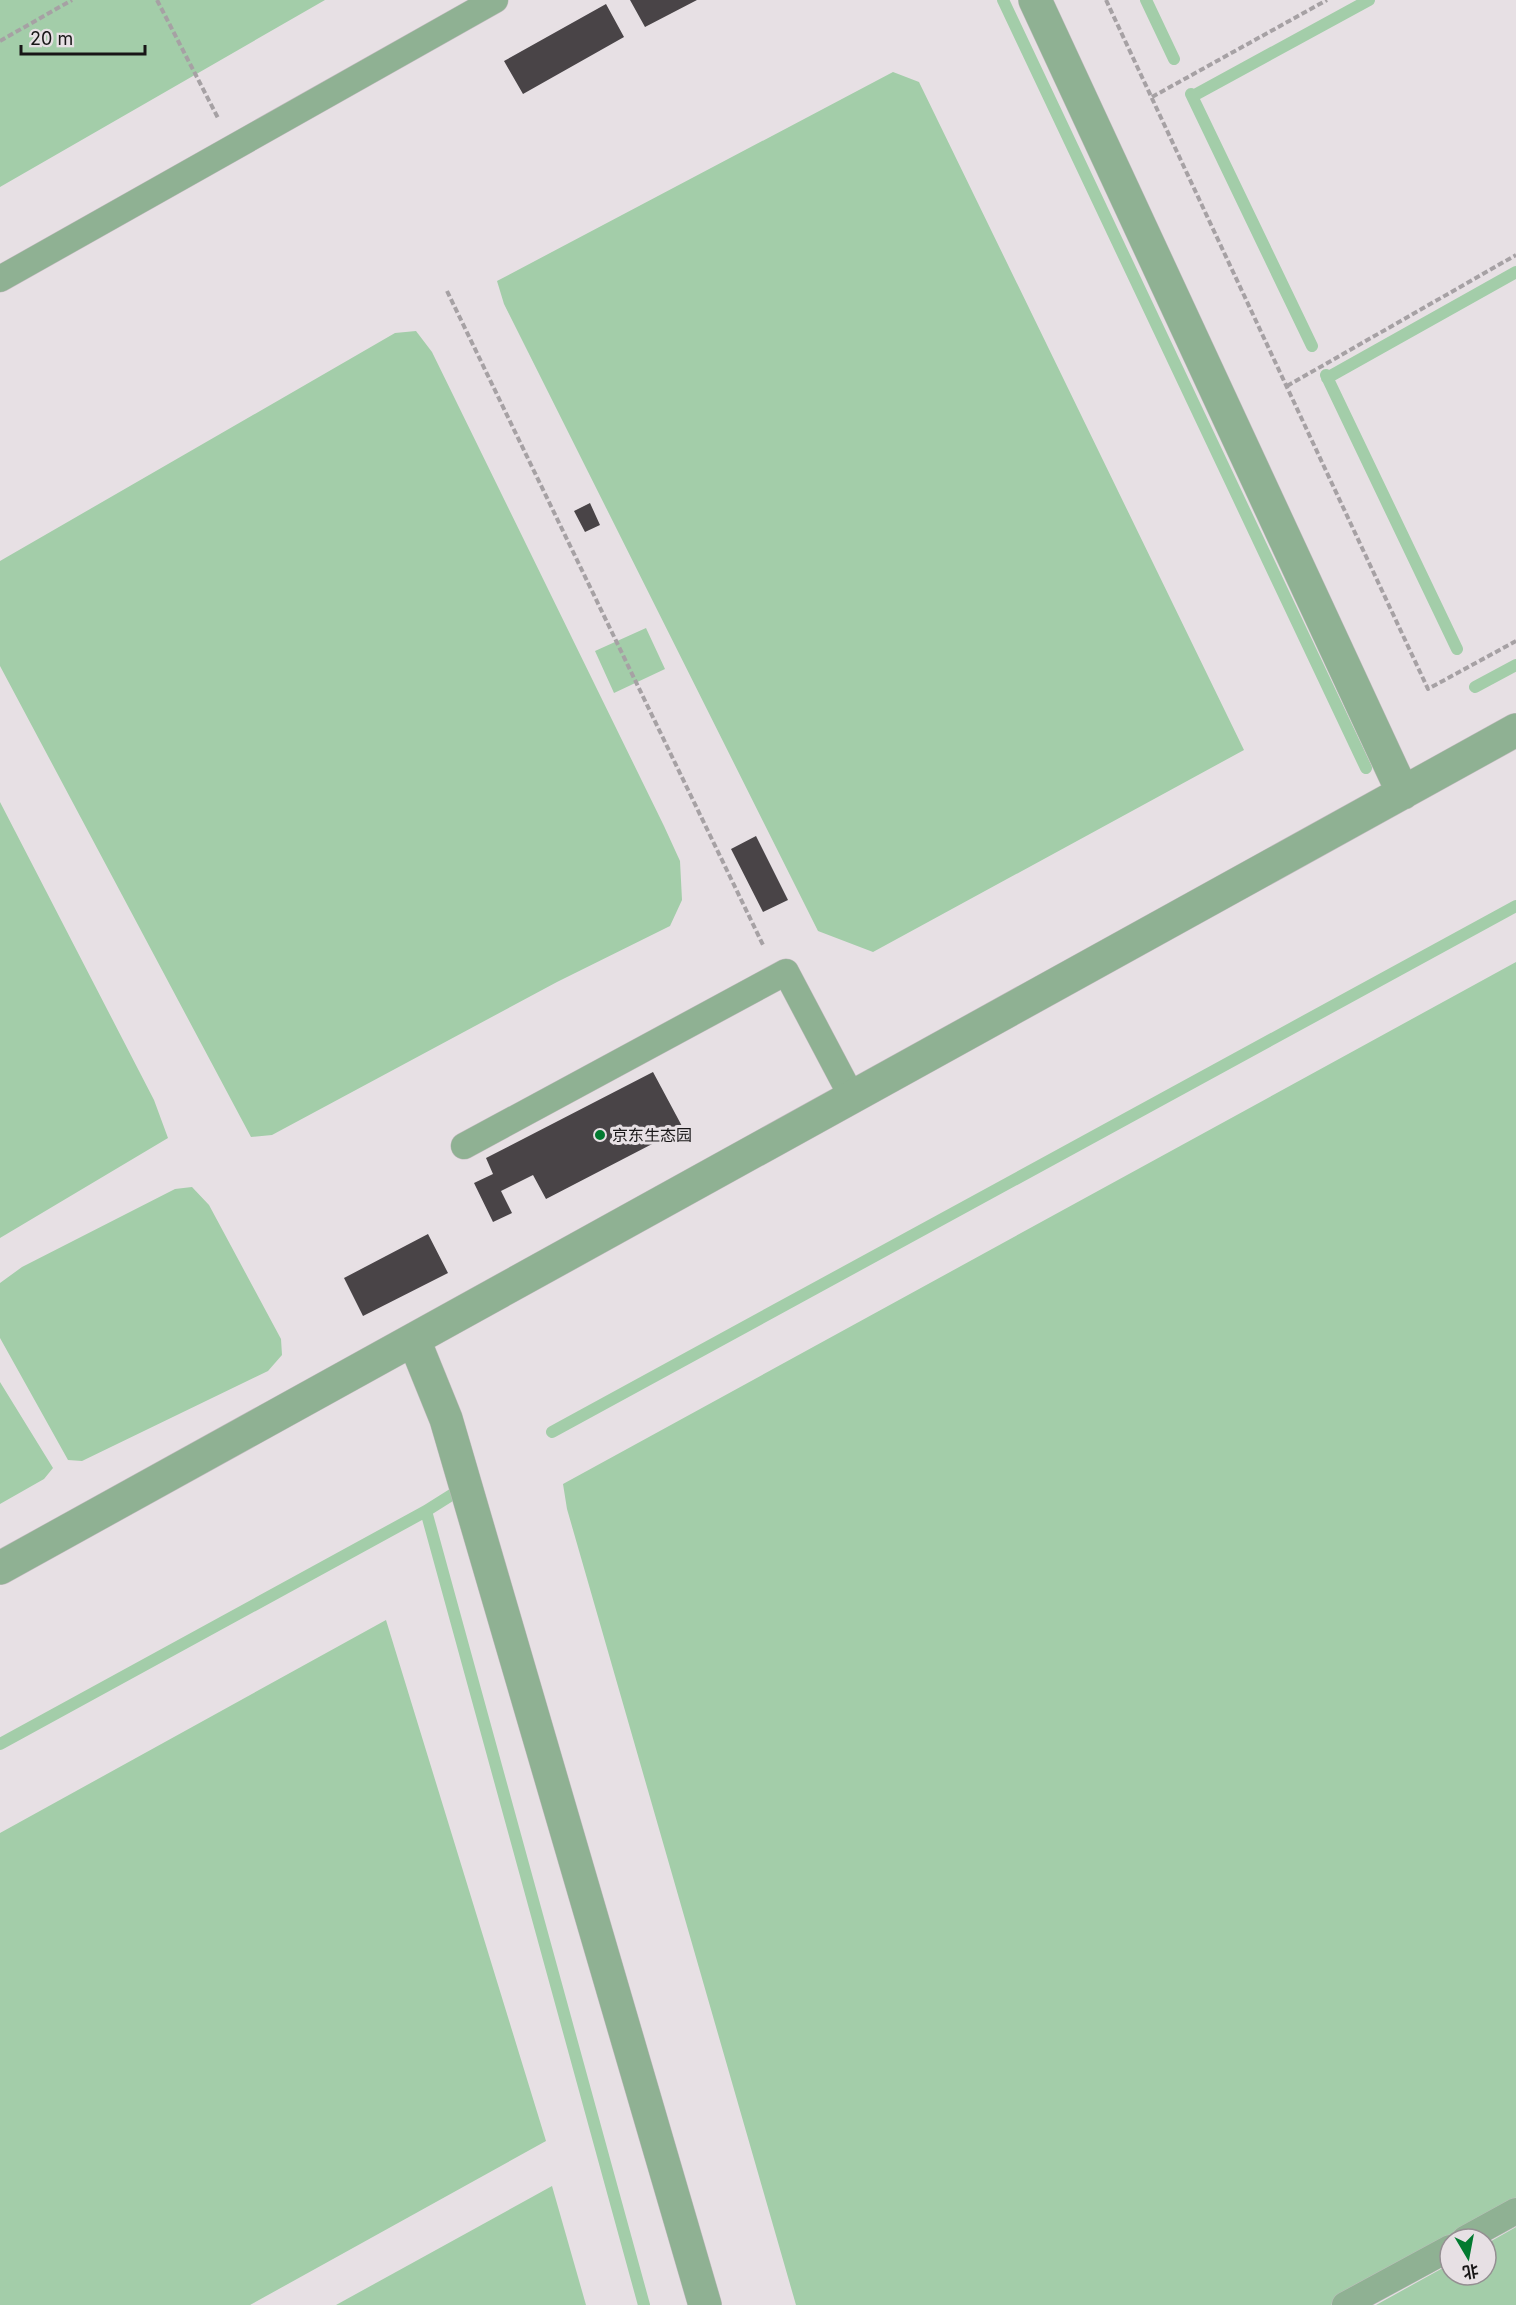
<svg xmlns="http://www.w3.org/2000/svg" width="1516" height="2305" viewBox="0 0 1516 2305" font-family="Inter,'Noto Sans SC',sans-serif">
<rect width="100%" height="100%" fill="#e7e0e4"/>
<!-- water -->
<path fill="#a3cda9" d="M 0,0 L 325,0 L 0,187 Z
M 893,72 L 919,82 L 1244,750 L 873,952 L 818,931 L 504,304 L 497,281 Z
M 416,331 L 432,352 L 664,826 L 680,861 L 682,900 L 670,926 L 557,982 L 272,1135 L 251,1137 L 0,666 L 0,561 L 395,333 Z
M 646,628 L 665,669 L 614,693 L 595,651 Z
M 0,802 L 154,1100 L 168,1138 L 0,1238 Z
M 1516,962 L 1516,2202 L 1331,2305 L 796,2305 L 567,1509 L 563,1484 Z
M 192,1187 L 209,1205 L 281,1339 L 282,1355 L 268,1371 L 82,1461 L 68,1460 L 0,1338 L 0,1283 L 22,1267 L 175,1189 Z
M 0,1382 L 53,1468 L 44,1479 L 0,1504 Z
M 386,1620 L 546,2141 L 250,2305 L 0,2305 L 0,1833 Z
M 552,2186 L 586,2305 L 336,2305 Z
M 1516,2227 L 1516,2305 L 1376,2305 L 1450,2264 L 1450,2275 L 1486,2275 L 1486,2244 Z"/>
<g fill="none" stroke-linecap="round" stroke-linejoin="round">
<!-- stream -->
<path stroke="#a3cda9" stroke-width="12" d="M 1003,0 L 1366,768
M 1146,0 L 1174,59
M 1191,94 L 1312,346
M 1193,96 L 1369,0
M 1326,375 L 1457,649
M 1327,378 L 1516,272
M 1475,687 L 1516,665
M 552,1432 L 1516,906
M 426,1511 L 644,2305
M 0,1744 L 426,1511 L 453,1494"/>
</g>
<!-- building -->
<path fill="#494447" d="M 630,0 L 697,0 L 645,27 Z
M 606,4 L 624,37 L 523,94 L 504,61 Z
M 590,503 L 600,525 L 585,532 L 574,511 Z
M 756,836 L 788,900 L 763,912 L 731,849 Z
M 653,1072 L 683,1128 L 546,1199 L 533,1175 L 501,1191 L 512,1213 L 493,1222 L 474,1183 L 493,1174 L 486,1158 Z
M 428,1234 L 448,1273 L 363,1316 L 344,1278 Z"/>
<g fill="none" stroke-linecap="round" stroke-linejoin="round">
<defs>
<path id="service" d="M 0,279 L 495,0
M 464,1146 L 786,972 L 852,1097
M 1465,2239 L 1516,2211
M 1345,2305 L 1450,2248"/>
<path id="minor" d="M 1035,0 L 1403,793
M 414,1340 L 446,1419 L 705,2305
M 0,1568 L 1516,730"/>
</defs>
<!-- service casing -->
<use href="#service" stroke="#c2bcbf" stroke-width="27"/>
<!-- minor casing -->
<use href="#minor" stroke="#c2bcbf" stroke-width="34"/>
<!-- path -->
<path stroke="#a6a1a4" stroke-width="4" stroke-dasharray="6 3" stroke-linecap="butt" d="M 157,0 L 218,118
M 1106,0 L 1428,689 L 1516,641
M 0,41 L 72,0
M 1152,97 L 1327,0
M 447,291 L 764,947
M 1287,386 L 1516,255"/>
<!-- service -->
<use href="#service" stroke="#8fb193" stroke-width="26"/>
<!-- minor -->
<use href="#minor" stroke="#8fb193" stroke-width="33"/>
</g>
<!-- markers -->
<circle fill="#027a30" stroke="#e7e0e4" stroke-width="2" cx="600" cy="1135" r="6"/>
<g text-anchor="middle" stroke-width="6" stroke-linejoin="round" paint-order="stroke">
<!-- poi labels -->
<g font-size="16" fill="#181617" stroke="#e7e0e4" text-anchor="start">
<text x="612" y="1141">京东生态园</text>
</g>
</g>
<!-- north arrow -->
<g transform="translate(1468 2257) rotate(170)"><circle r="28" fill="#e7e0e4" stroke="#948f92" stroke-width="1.5"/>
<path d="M0-4.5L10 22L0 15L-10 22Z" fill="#027a30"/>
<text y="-9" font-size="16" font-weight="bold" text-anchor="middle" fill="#181617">北</text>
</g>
<!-- scale -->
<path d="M21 45v9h124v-9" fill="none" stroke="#181617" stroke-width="3"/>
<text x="30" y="45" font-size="18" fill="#181617" stroke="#e7e0e4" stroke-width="4.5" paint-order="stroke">20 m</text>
</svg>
